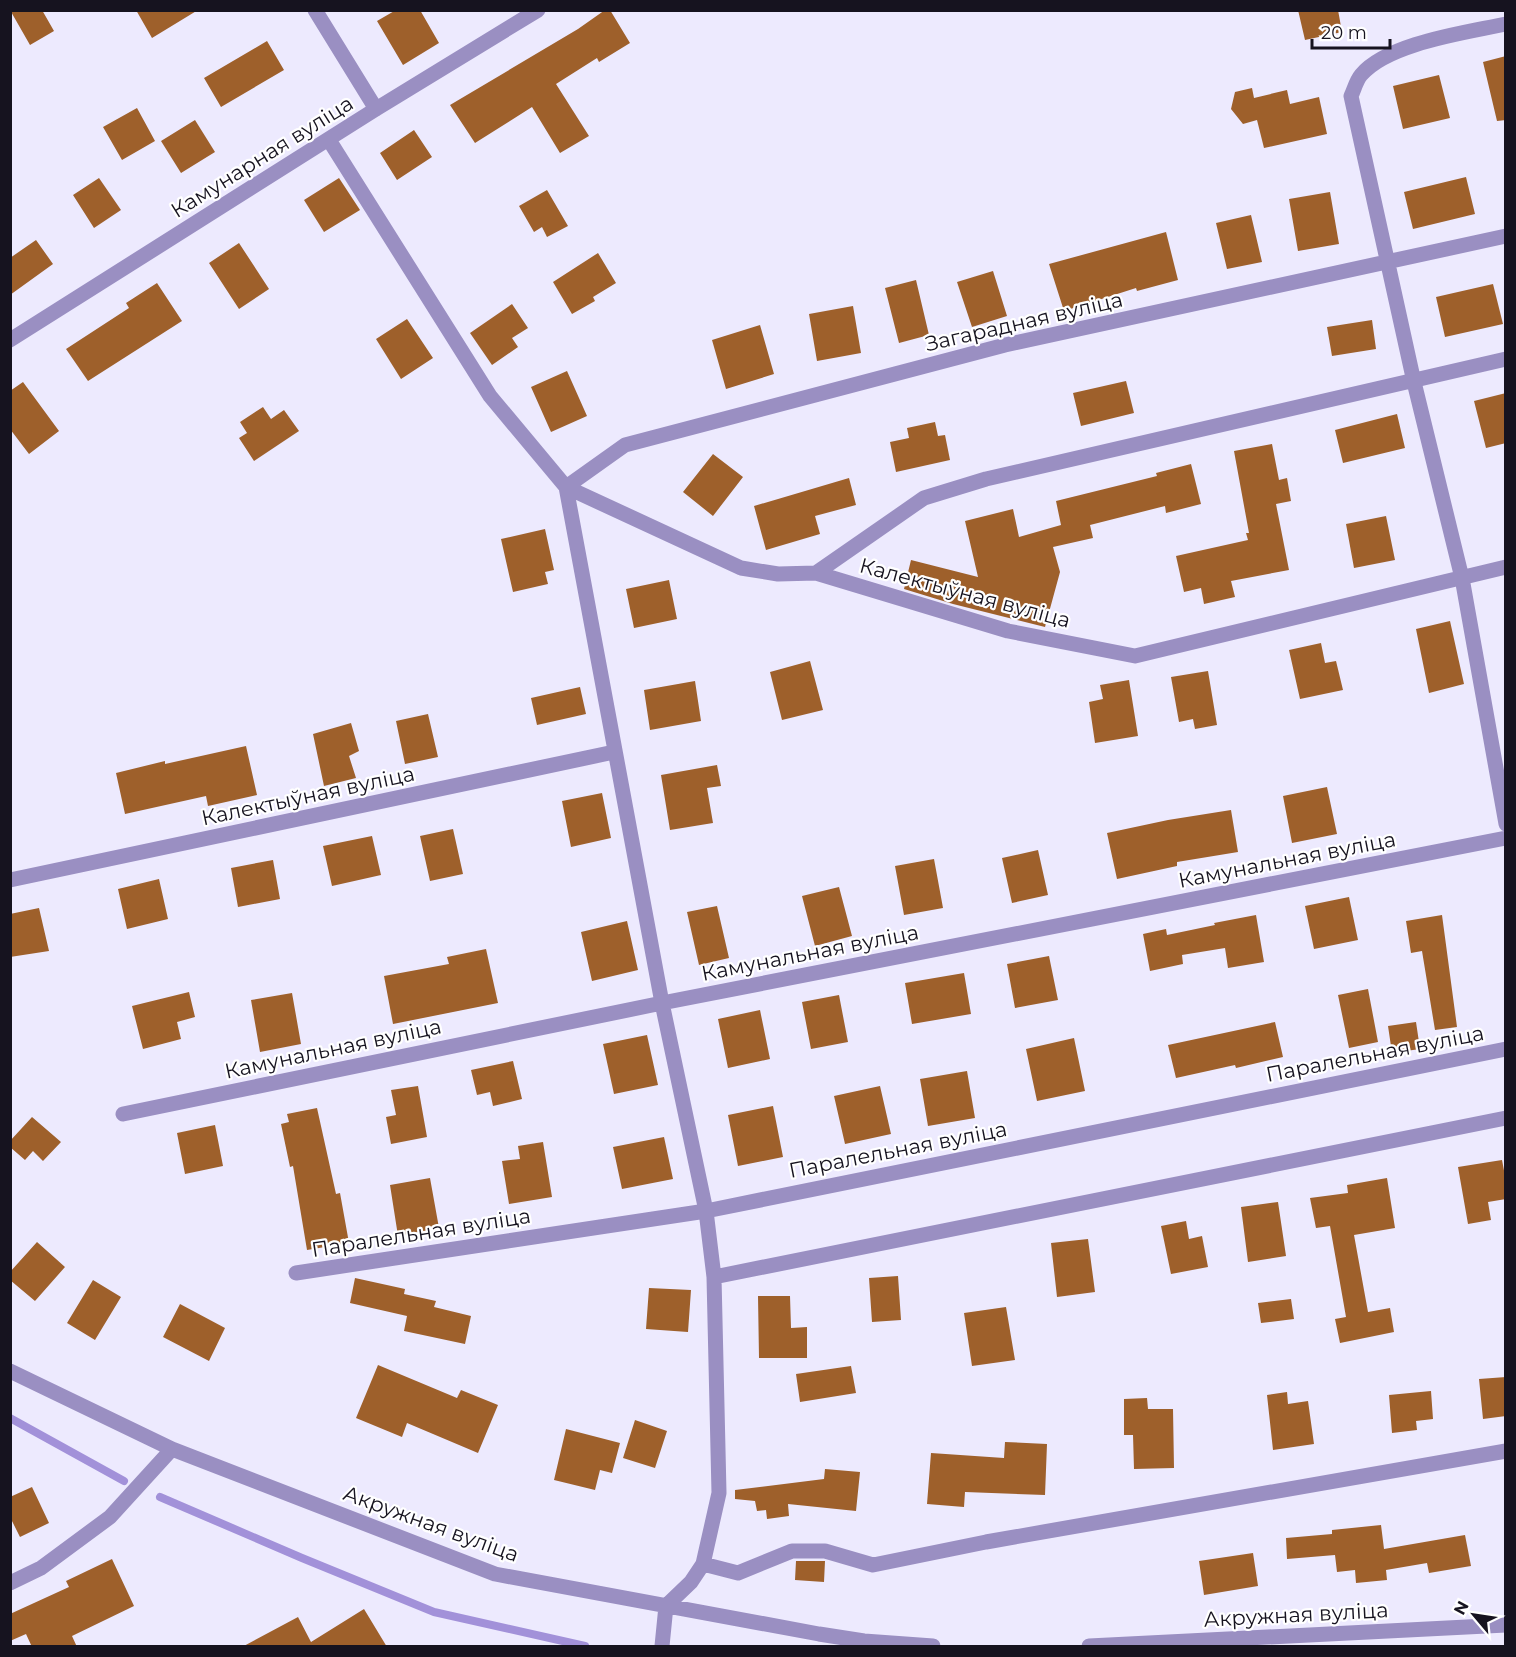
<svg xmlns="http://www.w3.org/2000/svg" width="1516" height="1657" viewBox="0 0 1516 1657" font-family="Montserrat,sans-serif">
<rect width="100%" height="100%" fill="#edeafe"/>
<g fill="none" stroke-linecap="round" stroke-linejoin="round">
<!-- stream -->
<path stroke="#a291d9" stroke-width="8" d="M 10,1418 L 124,1481
M 160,1497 L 302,1558 L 434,1612 L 585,1646"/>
</g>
<!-- building -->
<path fill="#9e602b" d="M 10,10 L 42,10 L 54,31 L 30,45 Z
M 136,10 L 198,10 L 152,38 Z
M 396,10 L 420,10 L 439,43 L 403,65 L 377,21 Z
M 605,10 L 610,10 L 630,43 L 599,62 L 597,58 L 556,84 L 589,136 L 560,153 L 532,107 L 475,143 L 450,105 L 578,29 Z
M 1298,10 L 1338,10 L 1342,32 L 1305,40 Z
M 267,41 L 284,70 L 221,107 L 204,78 Z
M 1506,56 L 1506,120 L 1497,121 L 1483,62 Z
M 1439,75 L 1450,118 L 1403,129 L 1393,86 Z
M 1252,88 L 1254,98 L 1287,90 L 1290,104 L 1319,97 L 1327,134 L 1264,148 L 1257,120 L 1243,124 L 1231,109 L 1235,92 Z
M 137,108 L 155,141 L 122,160 L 103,127 Z
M 195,120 L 215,152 L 181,173 L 161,141 Z
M 414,130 L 432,157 L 397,180 L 380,153 Z
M 1466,177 L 1475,214 L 1413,229 L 1404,192 Z
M 99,178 L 121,210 L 94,228 L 73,195 Z
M 339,178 L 360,210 L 324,232 L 304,200 Z
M 547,190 L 568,226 L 547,237 L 542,227 L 534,232 L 519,206 Z
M 1330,192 L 1339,244 L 1298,251 L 1289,199 Z
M 1251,215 L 1262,262 L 1227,269 L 1216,223 Z
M 1166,232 L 1178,280 L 1137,291 L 1136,288 L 1064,311 L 1049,264 Z
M 36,240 L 53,264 L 10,295 L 10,258 Z
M 239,243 L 269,289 L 239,309 L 209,263 Z
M 598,253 L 616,283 L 593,297 L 595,301 L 572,314 L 553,282 Z
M 993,271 L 1007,316 L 972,327 L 957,282 Z
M 916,280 L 929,335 L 899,343 L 885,288 Z
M 157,283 L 182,321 L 88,381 L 66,349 L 129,308 L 126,303 Z
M 1493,284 L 1503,324 L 1445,337 L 1436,297 Z
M 512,304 L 528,328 L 512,338 L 518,347 L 492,365 L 470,333 Z
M 853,306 L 861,353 L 817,361 L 809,314 Z
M 407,319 L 433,358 L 401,379 L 376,339 Z
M 1372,320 L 1376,349 L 1332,356 L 1327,327 Z
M 760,325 L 774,374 L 726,389 L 712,340 Z
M 567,371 L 587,416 L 551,432 L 531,387 Z
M 1126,381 L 1134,413 L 1081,426 L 1073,393 Z
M 23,382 L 59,431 L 29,454 L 10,429 L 10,391 Z
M 1506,393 L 1506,443 L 1486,448 L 1474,401 Z
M 263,407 L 271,419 L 284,410 L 299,431 L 254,461 L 239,438 L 247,433 L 240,422 Z
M 1397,414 L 1405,448 L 1343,463 L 1335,430 Z
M 935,422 L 938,436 L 945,435 L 950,460 L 896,472 L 890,442 L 909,438 L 907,428 Z
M 1272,444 L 1279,480 L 1287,478 L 1291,501 L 1276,504 L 1289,570 L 1231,581 L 1235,597 L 1204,604 L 1201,588 L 1184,592 L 1176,556 L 1248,540 L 1246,533 L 1249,533 L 1234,451 Z
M 713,454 L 743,477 L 713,516 L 683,492 Z
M 1191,464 L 1201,504 L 1166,513 L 1165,506 L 1090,525 L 1093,538 L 1053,547 L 1060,572 L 1045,627 L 953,604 L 904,589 L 911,560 L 978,577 L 965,521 L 1013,509 L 1019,537 L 1061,525 L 1056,501 L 1157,476 L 1156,473 Z
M 849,478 L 856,505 L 815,516 L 820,534 L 766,550 L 754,506 Z
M 1386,516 L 1395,560 L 1354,568 L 1346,524 Z
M 545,529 L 554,570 L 545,572 L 548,584 L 513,592 L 501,539 Z
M 669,580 L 677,619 L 634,628 L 626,589 Z
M 1450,621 L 1464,684 L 1429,693 L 1416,629 Z
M 1321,643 L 1325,663 L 1336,661 L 1343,690 L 1300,699 L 1289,650 Z
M 810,661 L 823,710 L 782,720 L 770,672 Z
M 1208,671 L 1217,725 L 1195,729 L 1193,719 L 1179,722 L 1171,677 Z
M 1129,680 L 1138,736 L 1095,743 L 1089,702 L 1103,699 L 1100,685 Z
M 695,681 L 701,721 L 650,730 L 644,690 Z
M 580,687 L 586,714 L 537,725 L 531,698 Z
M 428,714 L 438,757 L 405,764 L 396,721 Z
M 351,723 L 359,751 L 349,756 L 356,778 L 324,786 L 313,734 Z
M 246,746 L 257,795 L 208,806 L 206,796 L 125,814 L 116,773 L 165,761 L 165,764 Z
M 717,765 L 721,786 L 707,788 L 713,823 L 670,830 L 661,775 Z
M 1327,787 L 1337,834 L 1292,843 L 1283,796 Z
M 602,793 L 611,838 L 571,847 L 562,801 Z
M 1231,810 L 1238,852 L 1177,862 L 1177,866 L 1117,879 L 1107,833 L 1168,820 Z
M 453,829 L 463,874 L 430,881 L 420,836 Z
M 372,836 L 381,875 L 332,886 L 323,846 Z
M 1038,850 L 1048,895 L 1012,903 L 1002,858 Z
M 934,859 L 943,908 L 904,915 L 895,866 Z
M 273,860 L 280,899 L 238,907 L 231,868 Z
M 159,879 L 168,919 L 127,929 L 118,889 Z
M 839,887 L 852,936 L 815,946 L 802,896 Z
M 1349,897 L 1358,940 L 1314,949 L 1305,906 Z
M 717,906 L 729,958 L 699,965 L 687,912 Z
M 39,908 L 49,951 L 10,957 L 10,914 Z
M 1256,915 L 1264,962 L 1228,968 L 1225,948 L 1182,955 L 1183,964 L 1150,971 L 1143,934 L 1166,929 L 1167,935 L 1215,925 L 1214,923 Z
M 1442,915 L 1457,1027 L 1435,1030 L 1422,951 L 1411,953 L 1406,921 Z
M 627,921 L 638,970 L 592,981 L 581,932 Z
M 486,949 L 498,1003 L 393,1024 L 384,976 L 449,964 L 447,957 Z
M 1049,956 L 1058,1000 L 1015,1008 L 1007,964 Z
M 964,973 L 971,1014 L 912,1024 L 905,983 Z
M 1368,989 L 1378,1042 L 1349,1048 L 1338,995 Z
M 189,992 L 195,1017 L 177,1022 L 181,1039 L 143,1049 L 132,1006 Z
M 292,993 L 301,1044 L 260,1052 L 251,1000 Z
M 839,995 L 848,1042 L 811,1049 L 802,1002 Z
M 760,1010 L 770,1059 L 728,1068 L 718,1019 Z
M 1275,1022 L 1283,1057 L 1236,1068 L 1235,1065 L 1176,1078 L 1168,1045 Z
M 1416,1022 L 1420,1049 L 1392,1053 L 1388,1026 Z
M 647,1035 L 658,1085 L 614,1094 L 603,1044 Z
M 1074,1038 L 1085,1091 L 1037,1101 L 1026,1049 Z
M 513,1061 L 522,1099 L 493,1106 L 490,1092 L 477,1095 L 471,1070 Z
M 967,1071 L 975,1118 L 928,1126 L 920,1079 Z
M 418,1086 L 427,1137 L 391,1144 L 386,1117 L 396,1115 L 391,1090 Z
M 880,1086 L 891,1134 L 845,1144 L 834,1096 Z
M 773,1106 L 783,1157 L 738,1166 L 728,1115 Z
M 317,1108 L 336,1194 L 340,1193 L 349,1243 L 307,1250 L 293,1166 L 290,1167 L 281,1124 L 289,1122 L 287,1114 Z
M 32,1117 L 61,1142 L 43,1161 L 33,1151 L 25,1160 L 10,1147 L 10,1141 Z
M 215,1125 L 223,1166 L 185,1174 L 177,1133 Z
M 664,1137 L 673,1179 L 622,1189 L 613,1147 Z
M 543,1142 L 552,1197 L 509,1204 L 502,1161 L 520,1159 L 518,1146 Z
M 1502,1160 L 1506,1181 L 1506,1199 L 1488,1202 L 1491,1220 L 1468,1224 L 1458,1167 Z
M 430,1178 L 439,1228 L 398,1236 L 390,1185 Z
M 1387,1178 L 1395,1228 L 1354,1235 L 1368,1312 L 1390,1308 L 1394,1332 L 1340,1343 L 1335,1319 L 1346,1317 L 1330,1226 L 1316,1228 L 1310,1198 L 1348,1193 L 1347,1185 Z
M 1278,1202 L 1286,1256 L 1248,1262 L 1241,1207 Z
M 1186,1221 L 1189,1239 L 1202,1236 L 1208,1267 L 1171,1274 L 1161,1226 Z
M 1088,1239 L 1095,1292 L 1057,1297 L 1051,1243 Z
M 37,1242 L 65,1267 L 35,1301 L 10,1280 L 10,1272 Z
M 898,1276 L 901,1320 L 872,1322 L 869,1278 Z
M 355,1278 L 405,1289 L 404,1294 L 436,1301 L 434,1307 L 471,1316 L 465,1344 L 404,1331 L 407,1316 L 350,1303 Z
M 93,1280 L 121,1297 L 95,1340 L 67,1323 Z
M 649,1288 L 691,1290 L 688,1332 L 646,1329 Z
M 758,1296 L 790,1296 L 791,1328 L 807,1327 L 807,1358 L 759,1358 Z
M 1291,1299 L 1294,1319 L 1261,1323 L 1258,1303 Z
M 180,1304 L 225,1328 L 209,1361 L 163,1337 Z
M 1006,1307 L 1015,1360 L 972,1366 L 964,1313 Z
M 378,1365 L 457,1398 L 461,1390 L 498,1405 L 478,1453 L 407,1423 L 402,1437 L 356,1418 Z
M 851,1366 L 856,1393 L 800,1402 L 796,1374 Z
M 1506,1377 L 1506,1416 L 1483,1419 L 1479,1379 Z
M 1431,1391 L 1433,1419 L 1416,1421 L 1417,1430 L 1392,1433 L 1389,1395 Z
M 1287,1392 L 1288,1404 L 1308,1401 L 1314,1444 L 1273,1450 L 1267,1395 Z
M 1147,1398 L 1148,1409 L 1173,1409 L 1174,1468 L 1134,1469 L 1133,1435 L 1124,1435 L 1124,1399 Z
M 635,1420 L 667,1431 L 655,1468 L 623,1458 Z
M 566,1429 L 620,1443 L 612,1473 L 600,1470 L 595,1490 L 554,1480 Z
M 1005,1442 L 1047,1444 L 1045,1495 L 965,1492 L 964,1507 L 927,1504 L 931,1453 L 1004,1458 Z
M 825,1469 L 860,1472 L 856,1511 L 788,1504 L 789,1516 L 767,1519 L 766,1510 L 757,1511 L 755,1501 L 735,1499 L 735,1490 L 824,1479 Z
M 32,1487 L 49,1523 L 20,1537 L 10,1517 L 10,1497 Z
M 1381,1525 L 1384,1549 L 1465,1535 L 1471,1566 L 1429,1573 L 1427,1563 L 1386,1570 L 1387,1580 L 1356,1583 L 1355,1570 L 1337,1572 L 1335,1555 L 1287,1559 L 1286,1538 L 1332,1534 L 1332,1530 Z
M 1253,1553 L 1258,1586 L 1204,1595 L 1199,1561 Z
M 112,1559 L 134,1606 L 72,1636 L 77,1647 L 32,1647 L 26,1634 L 10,1641 L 10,1614 L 69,1587 L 66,1581 Z
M 796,1561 L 825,1561 L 824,1582 L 795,1580 Z
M 364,1609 L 387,1647 L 242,1647 L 298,1617 L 311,1642 Z"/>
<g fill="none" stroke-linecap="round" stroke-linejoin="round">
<!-- minor -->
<path stroke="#9a8fc2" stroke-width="15" d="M 315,10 L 376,109
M 1506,24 C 1465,33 1388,43 1361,75 C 1356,81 1354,90 1351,96 L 1414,382 L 1462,578 L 1506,824
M 329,140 L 490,396 L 566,487 L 662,1003 L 706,1211 L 714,1277 L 719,1493 L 703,1564 L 691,1582 L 666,1606 L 662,1646
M 10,340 L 376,109 L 538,10
M 566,487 L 741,568 L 778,574 L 816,573 L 1008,631 L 1135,656 L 1506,567
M 566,487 L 625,445 L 1005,345 L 1506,236
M 816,573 L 924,498 L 986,479 L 1506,359
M 10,880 L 614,752
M 123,1114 L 662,1003 L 1506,838
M 296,1273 L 706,1211 L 1506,1049
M 714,1277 L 1506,1118
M 10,1371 L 172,1449 L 495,1574 L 819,1634 L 864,1641 L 933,1646
M 703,1564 L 738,1573 L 792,1551 L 825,1551 L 873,1565 L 986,1542 L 1506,1451
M 10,1583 L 41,1568 L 110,1517 L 172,1449
M 1089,1646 L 1506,1625"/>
</g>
<g text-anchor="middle" stroke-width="4.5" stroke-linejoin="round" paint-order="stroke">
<!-- street labels -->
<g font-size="21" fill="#16131f" stroke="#fff">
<text transform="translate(262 157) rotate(-32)" y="7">Камунарная вуліца</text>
<text transform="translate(1024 322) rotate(-13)" y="7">Загарадная вуліца</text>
<text transform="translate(965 593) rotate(15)" y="7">Калектыўная вуліца</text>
<text transform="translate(308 796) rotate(-12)" y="7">Калектыўная вуліца</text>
<text transform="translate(1287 860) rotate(-11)" y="7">Камунальная вуліца</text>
<text transform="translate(810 953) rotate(-11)" y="7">Камунальная вуліца</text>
<text transform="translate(333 1049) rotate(-12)" y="7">Камунальная вуліца</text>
<text transform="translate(1375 1054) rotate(-11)" y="7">Паралельная вуліца</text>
<text transform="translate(898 1150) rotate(-11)" y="7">Паралельная вуліца</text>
<text transform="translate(421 1233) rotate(-9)" y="7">Паралельная вуліца</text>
<text transform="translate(431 1524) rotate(20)" y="7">Акружная вуліца</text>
<text transform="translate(1296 1615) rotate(-3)" y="7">Акружная вуліца</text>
</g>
</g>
<!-- border -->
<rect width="1516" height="1657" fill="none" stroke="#16131f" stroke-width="24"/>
<!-- north arrow -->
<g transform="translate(1474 1615) rotate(299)" stroke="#ffffff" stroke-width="4.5" paint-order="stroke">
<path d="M0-4.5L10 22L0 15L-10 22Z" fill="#16131f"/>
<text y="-9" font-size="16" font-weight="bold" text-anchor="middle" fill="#16131f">N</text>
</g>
<!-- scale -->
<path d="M1312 39v9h78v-9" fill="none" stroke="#16131f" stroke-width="3"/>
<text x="1321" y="39" font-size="18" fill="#16131f" stroke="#ffffff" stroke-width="4.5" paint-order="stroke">20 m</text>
</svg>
